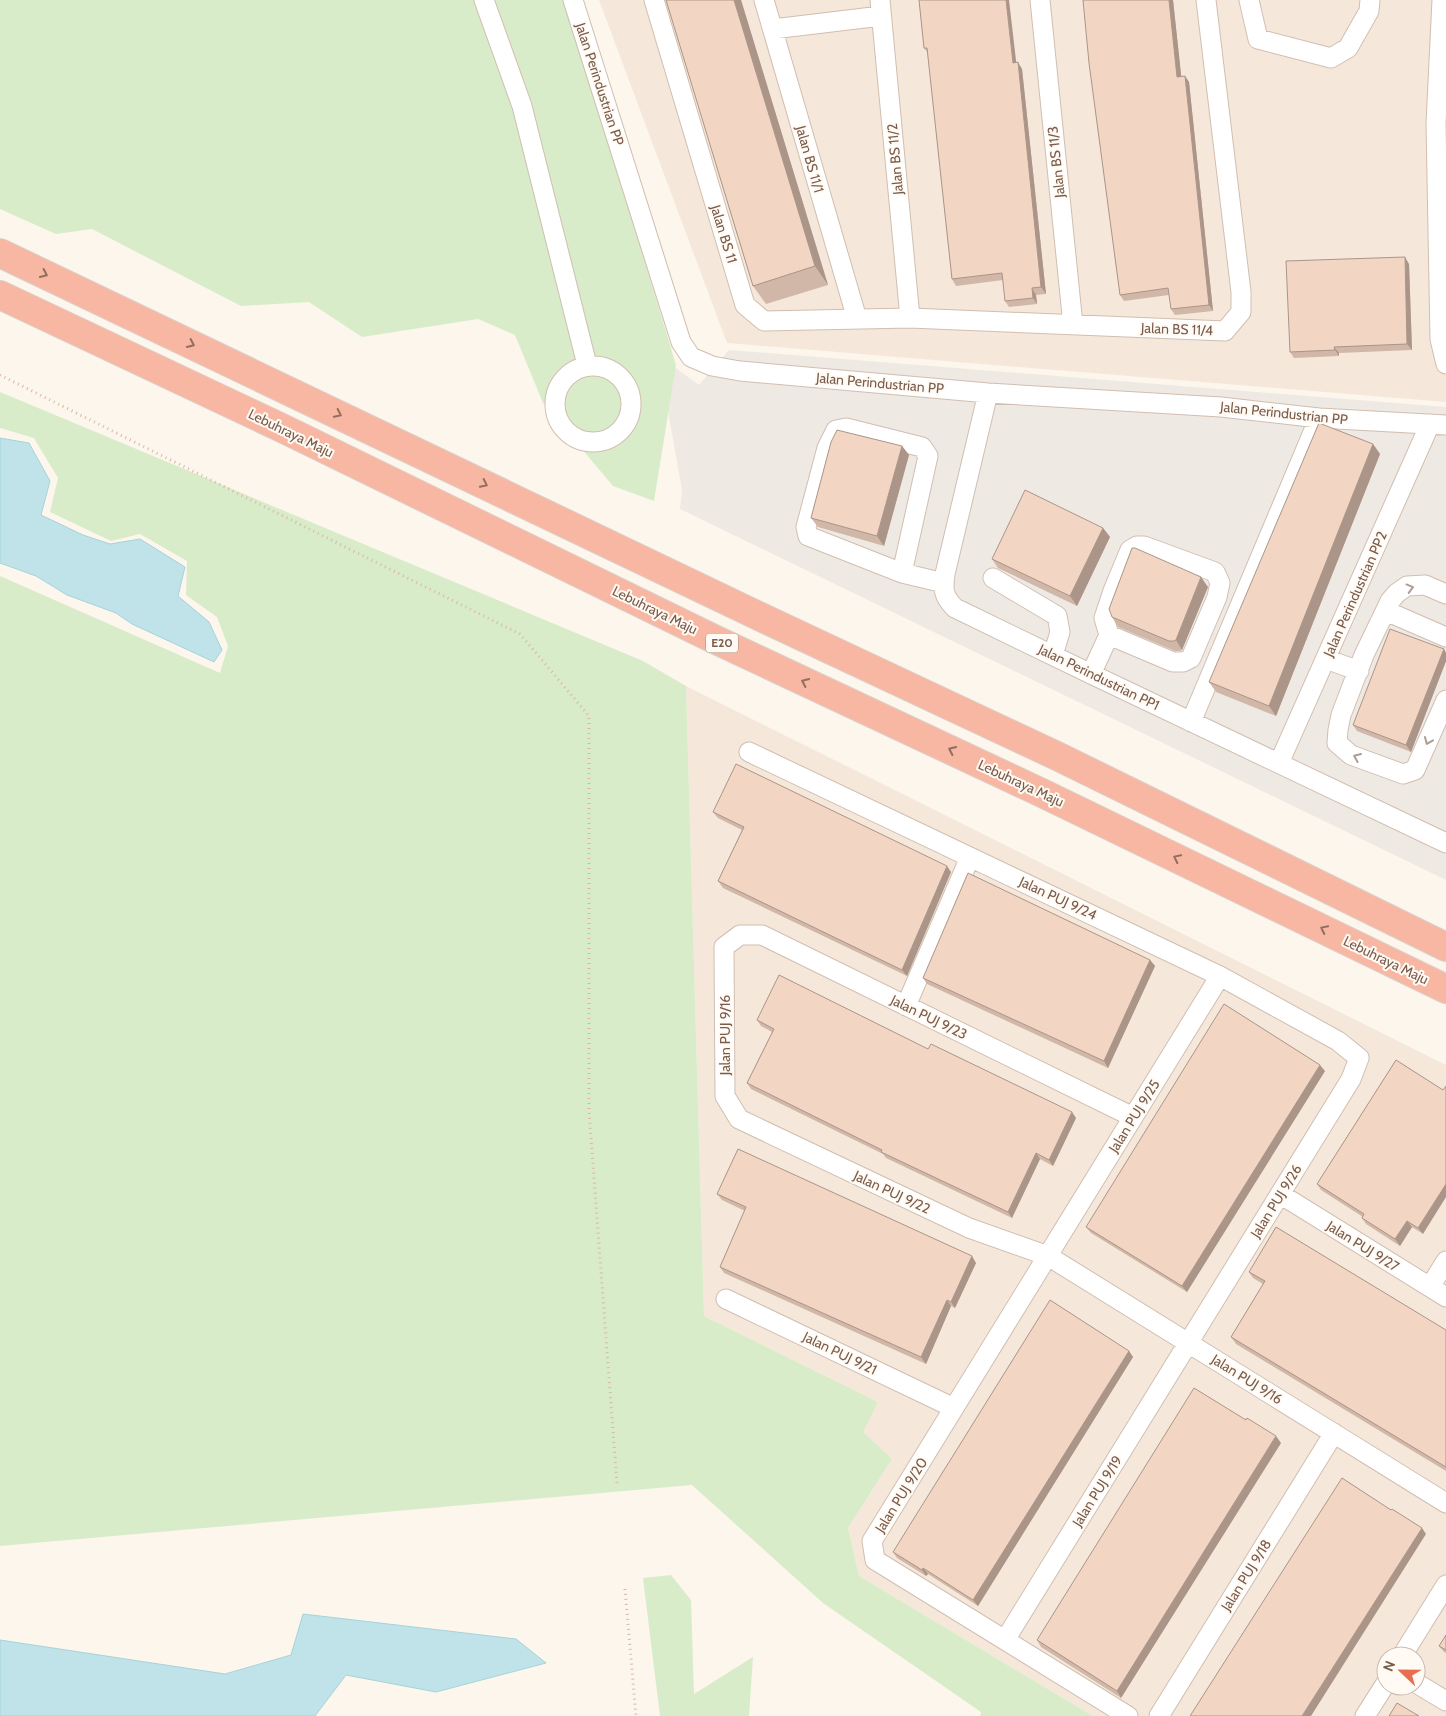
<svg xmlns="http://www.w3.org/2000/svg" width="1446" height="1716" viewBox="0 0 1446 1716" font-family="Cabin,sans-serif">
<rect width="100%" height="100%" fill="#fdf6ec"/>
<!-- residential -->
<path fill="#f5e8da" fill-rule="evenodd" d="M 599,0 L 1446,0 L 1446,402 L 727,343 Z
M 686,686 L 1446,1065 L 1446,1716 L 1093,1716 L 859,1576 L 848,1528 L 892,1459 L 862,1432 L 878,1402 L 704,1316 ZM 1386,1656 L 1416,1656 L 1416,1686 L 1386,1686 Z"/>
<!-- industrial -->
<path fill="#efe9e4" d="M 729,350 L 1446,407 L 1446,880 L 680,509 L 682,490 L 658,355 L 699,385 Z"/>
<!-- green -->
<path fill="#d8ecc9" d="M 0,0 L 566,0 L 676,365 L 654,501 L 613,486 L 543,403 L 515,335 L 478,319 L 362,337 L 309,302 L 241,306 L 92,229 L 56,234 L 0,209 Z
M 0,392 L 643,661 L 686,686 L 704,1316 L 878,1402 L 863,1432 L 892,1459 L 848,1528 L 859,1576 L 1093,1716 L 980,1716 L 981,1712 L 823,1603 L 692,1485 L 0,1546 L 0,576 L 220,673 L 228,646 L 217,617 L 186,595 L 187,561 L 140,534 L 111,541 L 50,512 L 58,478 L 34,438 L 0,428 Z
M 671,1575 L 691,1600 L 694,1694 L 753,1657 L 749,1716 L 660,1716 L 643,1578 Z"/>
<!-- water -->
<path fill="#bfe3e8" stroke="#a5d3da" d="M 0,438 L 29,443 L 50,481 L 41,515 L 83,535 L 110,544 L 140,539 L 185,567 L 178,596 L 209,622 L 222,650 L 214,662 L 132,624 L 116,613 L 67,595 L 36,576 L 0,563 Z
M 303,1614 L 516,1639 L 546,1663 L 436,1692 L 346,1675 L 315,1716 L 0,1716 L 0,1640 L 225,1674 L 291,1655 Z"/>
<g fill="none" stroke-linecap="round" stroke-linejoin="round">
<defs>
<path id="minor" d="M 484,0 L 522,106 L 587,365
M 573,0 L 681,342 L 691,357 L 712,366 L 740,371 L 988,393 L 1221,407 L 1319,418 L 1446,425
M 654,0 L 745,305 L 764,321 L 910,318 L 1225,331 L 1241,312 L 1241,292 L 1206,0
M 764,0 L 857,319
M 880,0 L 910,318
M 1040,0 L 1073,325
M 1249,0 L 1258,39 L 1331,58 L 1348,48 L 1369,11 L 1370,0
M 1442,0 L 1436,123 L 1440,339 L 1446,364
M 773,29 L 881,16
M555 404a38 38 0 1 1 76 0a38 38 0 1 1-76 0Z
M 988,393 L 945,574 C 943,590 943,596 955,608 L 1091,674 L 1446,843
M 902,573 L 928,456 L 922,447 L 846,428 L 836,430 L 827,448 L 806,527 L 808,536 L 902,573 L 944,583
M 993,578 L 1057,616 L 1060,632 L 1053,655
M 1446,594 L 1425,585 L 1407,586 L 1397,593 L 1390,601 L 1364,655 L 1341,715 L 1338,730 L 1337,743 L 1351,755 L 1403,774 L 1415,770 L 1446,700
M 1386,611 L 1446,637
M 1326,659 L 1359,671
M 1091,674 L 1109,635 L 1104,618 L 1113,591 L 1130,550 L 1137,546 L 1144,546 L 1215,572 L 1220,583 L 1217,597 L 1191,658 L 1183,662 L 1173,662 L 1109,635
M 1191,722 L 1319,418
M 749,752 L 1220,976 L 1338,1041 L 1359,1058 L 1351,1079 L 1005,1640
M 1279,763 L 1430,424
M 906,1006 L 970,857
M 1133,1117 L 762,935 L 740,935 L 724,947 L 725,1096 L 739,1119 L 969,1228 L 1048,1256 L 1446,1503
M 1280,1194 L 1446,1297
M 1430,1287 L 1446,1261
M 726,1299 L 954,1408
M 1402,1656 L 1446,1585
M 1416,1683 L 1446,1701
M 1128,1716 L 875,1560 L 872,1541 L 1220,976
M 1159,1716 L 1334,1433
M 1365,1716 L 1386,1683"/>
<path id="highway" d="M 0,253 L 765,619 L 1057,756 L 1446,947
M 0,295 L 284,429 L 716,640 L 1042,793 L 1446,989"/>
</defs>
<!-- minor casing -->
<use href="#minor" stroke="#d1beb0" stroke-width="21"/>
<!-- highway casing -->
<use href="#highway" stroke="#dad1cd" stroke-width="30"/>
<!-- path -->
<path stroke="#d9b8a5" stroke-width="3" stroke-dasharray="1 4" stroke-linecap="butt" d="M 0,375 L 520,634 L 589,716 L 589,1111 L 617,1484
M 625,1589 L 636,1716"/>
<!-- minor -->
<use href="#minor" stroke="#fff" stroke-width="19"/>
<!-- highway -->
<use href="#highway" stroke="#f7b7a3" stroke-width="28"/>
</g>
<!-- wall -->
<path fill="#d1b7a8" d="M 666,0 L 741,0 L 828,285 L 766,304 L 753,286 Z
M 919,0 L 1016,63 L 1022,69 L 1046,294 L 1036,295 L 1037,304 L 1009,307 L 1005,301 L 1003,280 L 956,286 L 952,279 L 928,53 L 924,48 Z
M 1083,0 L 1173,0 L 1181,76 L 1185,76 L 1189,82 L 1213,311 L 1175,315 L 1171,309 L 1169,295 L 1124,301 L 1120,295 Z
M 1409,264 L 1412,350 L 1339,353 L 1339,356 L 1294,358 L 1290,352 Z
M 1373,444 L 1380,454 L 1276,716 L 1216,692 L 1209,682 Z
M 902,446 L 909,455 L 884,546 L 818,527 L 811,518 Z
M 1103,528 L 1110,537 L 1077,606 L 998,568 L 992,559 Z
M 1208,587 L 1182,650 L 1180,651 L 1175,651 L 1118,627 L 1112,617 Z
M 1444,649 L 1446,653 L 1446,661 L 1411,752 L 1357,731 L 1353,725 Z
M 713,812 L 951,872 L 907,976 L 723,888 L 718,881 L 742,830 L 718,818 Z
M 1150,960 L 1155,966 L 1108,1068 L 927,984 L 923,978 Z
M 757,1020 L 928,1049 L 1076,1118 L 1053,1166 L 1040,1159 L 1012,1218 L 886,1158 L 883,1154 L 751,1089 L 747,1083 L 772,1032 L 761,1026 Z
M 1396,1060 L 1423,1234 L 1412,1227 L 1400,1246 L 1366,1224 L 1362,1218 L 1363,1217 L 1321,1190 L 1317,1184 Z
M 1325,1071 L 1187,1292 L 1091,1233 L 1086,1227 Z
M 717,1194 L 976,1263 L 955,1308 L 951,1306 L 926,1364 L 724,1273 L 720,1267 L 745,1211 L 722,1200 Z
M 1249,1272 L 1446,1330 L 1446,1471 L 1236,1344 L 1231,1337 L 1263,1284 L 1253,1278 Z
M 1129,1351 L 1133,1357 L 978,1606 L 928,1574 L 926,1576 L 897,1558 L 893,1552 Z
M 1281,1443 L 1121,1698 L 1041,1647 L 1037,1640 Z
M 1446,1635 L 1446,1653 L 1444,1652 L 1439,1646 Z"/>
<!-- shaded-wall -->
<path fill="#aa9588" d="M 734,0 L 741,0 L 828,285 L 815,266 Z
M 1006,0 L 1009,0 L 1017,69 L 1013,63 Z
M 1169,0 L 1173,0 L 1182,83 L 1177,77 Z
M 1018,62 L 1022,69 L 1046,294 L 1041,287 Z
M 1185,76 L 1189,82 L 1213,311 L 1209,305 Z
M 1405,257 L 1409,264 L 1412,350 L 1407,344 Z
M 1032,288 L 1036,295 L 1037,304 L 1033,298 Z
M 1334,347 L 1339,353 L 1339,356 L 1335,350 Z
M 1373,444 L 1380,454 L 1276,716 L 1269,706 Z
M 902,446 L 909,455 L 884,546 L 877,536 Z
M 1103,528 L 1110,537 L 1077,606 L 1070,596 Z
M 1201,577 L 1208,587 L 1182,650 L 1176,640 Z
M 1444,649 L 1446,653 L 1446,661 L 1411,752 L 1406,745 Z
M 947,866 L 951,872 L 907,976 L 902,970 Z
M 1150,960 L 1155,966 L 1108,1068 L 1104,1061 Z
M 1320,1065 L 1325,1071 L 1187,1292 L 1182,1286 Z
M 1072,1112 L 1076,1118 L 1053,1166 L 1049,1160 Z
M 1036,1153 L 1040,1159 L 1012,1218 L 1008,1212 Z
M 1446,1184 L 1446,1197 L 1423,1234 L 1418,1228 Z
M 1407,1221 L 1412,1227 L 1400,1246 L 1395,1239 Z
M 972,1256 L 976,1263 L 955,1308 L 951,1302 Z
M 947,1300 L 951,1306 L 926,1364 L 921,1357 Z
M 1129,1351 L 1133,1357 L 978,1606 L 973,1600 Z
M 1276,1436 L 1281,1443 L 1121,1698 L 1117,1691 Z
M 1422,1528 L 1426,1534 L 1311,1716 L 1302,1716 Z
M 923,1568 L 928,1574 L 926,1576 L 922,1570 Z"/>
<!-- building -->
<path fill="#f3d5c3" stroke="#aa9588" d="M 666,0 L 734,0 L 815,266 L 753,286 Z
M 919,0 L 1006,0 L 1013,63 L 1018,62 L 1041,287 L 1032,288 L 1033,298 L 1005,301 L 1002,273 L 952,279 L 927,48 L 924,48 Z
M 1083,0 L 1169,0 L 1177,77 L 1185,76 L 1209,305 L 1171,309 L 1168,288 L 1120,295 L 1089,63 Z
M 1405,257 L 1407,344 L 1334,347 L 1335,350 L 1290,352 L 1286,261 Z
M 1319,423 L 1373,444 L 1269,706 L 1209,682 Z
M 837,430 L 902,446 L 877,536 L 811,518 L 831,442 Z
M 1025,490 L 1103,528 L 1070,596 L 992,559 Z
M 1132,548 L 1135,548 L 1201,577 L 1176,640 L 1174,641 L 1169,641 L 1112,617 L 1109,609 Z
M 1390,629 L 1444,649 L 1406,745 L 1353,725 Z
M 736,764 L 947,866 L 902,970 L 718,881 L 744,827 L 713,812 Z
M 968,873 L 1150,960 L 1104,1061 L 923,978 Z
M 779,975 L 928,1049 L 931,1044 L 1072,1112 L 1049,1160 L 1036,1153 L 1008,1212 L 881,1152 L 882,1150 L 747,1083 L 774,1029 L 757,1020 Z
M 1224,1004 L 1320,1065 L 1182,1286 L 1086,1227 Z
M 1396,1060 L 1443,1090 L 1446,1086 L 1446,1184 L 1418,1228 L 1407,1221 L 1395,1239 L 1362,1218 L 1364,1214 L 1317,1184 Z
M 738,1149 L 972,1256 L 951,1302 L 947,1300 L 921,1357 L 720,1267 L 746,1207 L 717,1194 Z
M 1276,1227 L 1446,1330 L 1446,1467 L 1231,1337 L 1265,1281 L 1249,1272 Z
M 1050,1300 L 1129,1351 L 973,1600 L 923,1568 L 922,1570 L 893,1552 Z
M 1194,1388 L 1246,1420 L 1247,1418 L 1276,1436 L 1117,1691 L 1037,1640 Z
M 1342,1478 L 1391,1510 L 1392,1509 L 1422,1528 L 1302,1716 L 1190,1716 Z
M 1446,1635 L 1446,1650 L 1439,1646 Z
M 1397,1703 L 1419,1716 L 1389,1716 Z"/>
<!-- one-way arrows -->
<defs><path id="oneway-chevron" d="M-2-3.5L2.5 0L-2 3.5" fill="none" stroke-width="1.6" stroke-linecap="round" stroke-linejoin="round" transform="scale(1.25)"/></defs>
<g stroke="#936e5e">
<use href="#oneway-chevron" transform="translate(44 274) rotate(25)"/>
<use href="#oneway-chevron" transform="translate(191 344) rotate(25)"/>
<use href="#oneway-chevron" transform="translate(338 414) rotate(26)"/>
<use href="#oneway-chevron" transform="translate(484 484) rotate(26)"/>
<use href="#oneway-chevron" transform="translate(805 682) rotate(-155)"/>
<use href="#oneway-chevron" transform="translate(952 750) rotate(-155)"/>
<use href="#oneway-chevron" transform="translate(1177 858) rotate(-154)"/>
<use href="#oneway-chevron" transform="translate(1324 929) rotate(-154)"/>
</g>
<g stroke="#af9d94">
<use href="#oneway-chevron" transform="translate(1410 588) rotate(-15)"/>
<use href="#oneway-chevron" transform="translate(1428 741) rotate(113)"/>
<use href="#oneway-chevron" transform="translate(1357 757) rotate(-157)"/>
</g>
<g text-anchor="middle" stroke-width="4" stroke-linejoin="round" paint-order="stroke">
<!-- shield labels -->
<rect fill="#fffaf3" stroke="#a28b7f" stroke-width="1" x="706" y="633.5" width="32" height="19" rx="4"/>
<g font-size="12" font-weight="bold" fill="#7a5c4d">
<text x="722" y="647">E20</text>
</g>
<!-- street labels -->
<g font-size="14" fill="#7a5c4d" stroke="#fffaf3">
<text transform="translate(600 84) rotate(72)" y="5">Jalan Perindustrian PP</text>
<text transform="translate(810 159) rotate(74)" y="5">Jalan BS 11/1</text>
<text transform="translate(895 159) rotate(-95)" y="5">Jalan BS 11/2</text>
<text transform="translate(1056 162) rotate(-96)" y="5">Jalan BS 11/3</text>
<text transform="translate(724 234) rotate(73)" y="5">Jalan BS 11</text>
<text transform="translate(1177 329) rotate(2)" y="5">Jalan BS 11/4</text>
<text transform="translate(880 383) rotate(5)" y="5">Jalan Perindustrian PP</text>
<text transform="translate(1284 413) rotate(6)" y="5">Jalan Perindustrian PP</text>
<text transform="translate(291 433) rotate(26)" y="5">Lebuhraya Maju</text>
<text transform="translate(1355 594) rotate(-66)" y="5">Jalan Perindustrian PP2</text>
<text transform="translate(655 610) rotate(26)" y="5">Lebuhraya Maju</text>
<text transform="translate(1099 677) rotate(26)" y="5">Jalan Perindustrian PP1</text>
<text transform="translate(1021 783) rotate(25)" y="5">Lebuhraya Maju</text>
<text transform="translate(1058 898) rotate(25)" y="5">Jalan PUJ 9/24</text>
<text transform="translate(1386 960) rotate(26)" y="5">Lebuhraya Maju</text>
<text transform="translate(929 1017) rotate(26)" y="5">Jalan PUJ 9/23</text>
<text transform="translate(725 1035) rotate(-90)" y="5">Jalan PUJ 9/16</text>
<text transform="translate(1134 1116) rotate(-58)" y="5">Jalan PUJ 9/25</text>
<text transform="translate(892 1192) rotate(25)" y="5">Jalan PUJ 9/22</text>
<text transform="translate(1276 1201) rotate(-58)" y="5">Jalan PUJ 9/26</text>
<text transform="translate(1363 1246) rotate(32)" y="5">Jalan PUJ 9/27</text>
<text transform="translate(840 1353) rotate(26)" y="5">Jalan PUJ 9/21</text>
<text transform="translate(1247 1379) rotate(32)" y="5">Jalan PUJ 9/16</text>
<text transform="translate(1097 1491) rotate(-58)" y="5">Jalan PUJ 9/19</text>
<text transform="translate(901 1495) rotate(-58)" y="5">Jalan PUJ 9/20</text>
<text transform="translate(1246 1575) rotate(-58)" y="5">Jalan PUJ 9/18</text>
</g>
</g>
<!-- north arrow -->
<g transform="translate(1401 1671) rotate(292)"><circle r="24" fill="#fffaf3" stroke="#cabbb1"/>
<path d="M0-4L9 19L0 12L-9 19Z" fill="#e76f51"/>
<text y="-8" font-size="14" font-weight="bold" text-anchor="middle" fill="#7a5c4d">N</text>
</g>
</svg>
